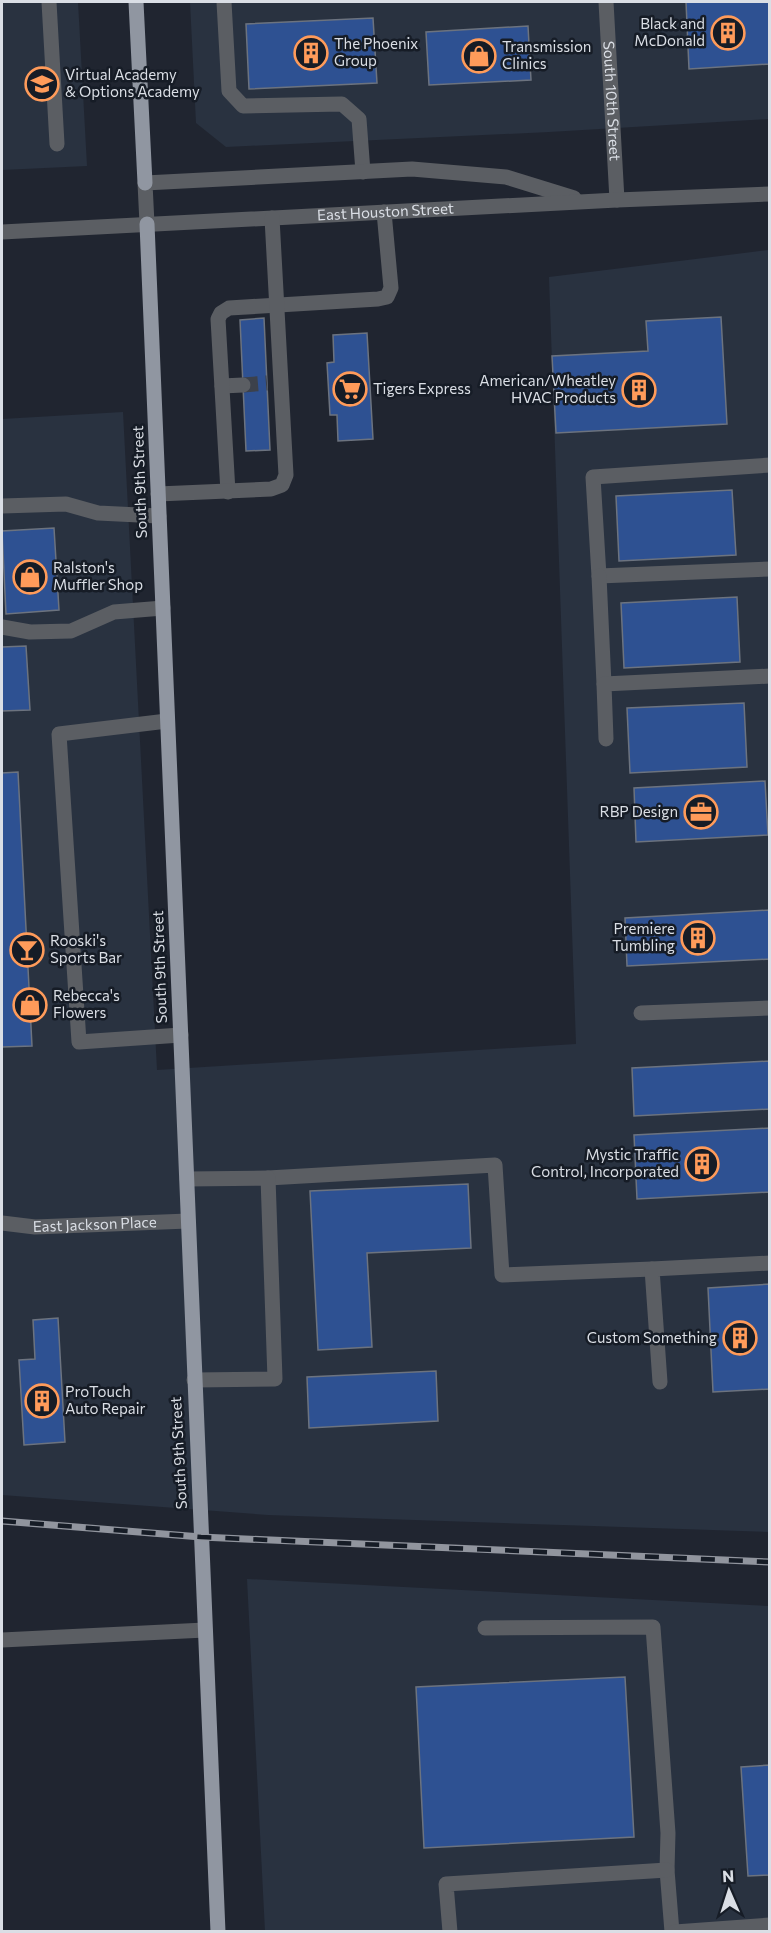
<svg xmlns="http://www.w3.org/2000/svg" width="771" height="1933" viewBox="0 0 771 1933" font-family="Commissioner,sans-serif">
<rect width="100%" height="100%" fill="#202530"/>
<!-- built -->
<path fill="#293240" d="M 2,2 L 78,2 L 87,166 L 2,170 Z
M 190,2 L 769,2 L 769,119 L 549,132 L 226,147 L 196,123 Z
M 769,250 L 769,1532 L 268,1515 L 2,1495 L 2,419 L 123,412 L 157,1070 L 576,1044 L 549,277 Z
M 247,1579 L 769,1606 L 769,1931 L 265,1931 Z"/>
<!-- building -->
<path fill="#2e5192" stroke="#6c737f" stroke-width="1.5" d="M 686,2 L 770,2 L 770,64 L 689,69 Z
M 373,18 L 377,83 L 249,89 L 246,24 Z
M 528,26 L 531,80 L 429,85 L 426,32 Z
M 721,317 L 727,424 L 556,433 L 552,356 L 648,351 L 646,321 Z
M 264,318 L 270,450 L 246,451 L 240,320 Z
M 367,333 L 373,439 L 338,441 L 337,415 L 330,415 L 327,363 L 334,362 L 333,335 Z
M 732,490 L 736,555 L 619,561 L 616,496 Z
M 54,528 L 59,610 L 6,614 L 2,531 Z
M 737,597 L 740,662 L 624,668 L 621,603 Z
M 26,646 L 30,710 L 2,711 L 2,647 Z
M 744,703 L 747,767 L 630,773 L 627,708 Z
M 18,772 L 32,1046 L 2,1047 L 2,773 Z
M 765,781 L 768,835 L 636,842 L 634,788 Z
M 770,910 L 770,959 L 627,966 L 625,918 Z
M 770,1061 L 770,1109 L 634,1116 L 632,1068 Z
M 770,1128 L 770,1192 L 637,1199 L 634,1135 Z
M 468,1184 L 471,1248 L 367,1253 L 372,1347 L 318,1350 L 310,1191 Z
M 770,1284 L 770,1389 L 713,1392 L 708,1288 Z
M 58,1318 L 65,1442 L 24,1445 L 19,1360 L 35,1359 L 33,1320 Z
M 436,1371 L 438,1421 L 309,1428 L 307,1377 Z
M 625,1677 L 634,1837 L 424,1848 L 416,1687 Z
M 770,1765 L 770,1875 L 748,1876 L 741,1767 Z"/>
<g fill="none" stroke-linecap="round" stroke-linejoin="round">
<!-- minor-tunnel -->
<path stroke="#3c414b" stroke-width="15" stroke-dasharray="15 8" stroke-linecap="butt" d="M 243,385 L 267,383"/>
<!-- minor -->
<g stroke="#5b5e63" stroke-width="15">
<path d="M 49,2 L 57,144"/>
<path d="M 224,2 L 229,91 L 243,106 L 342,104 L 359,119 L 363,172"/>
<path id="s1" d="M 606,2 L 617,200"/>
<path d="M 147,224 L 145,183 L 412,169 L 506,177 L 574,198"/>
<path id="s2" d="M 2,232 L 617,200 L 770,194"/>
<path d="M 222,386 L 243,385"/>
<path d="M 770,465 L 593,477 L 599,576 L 770,569"/>
<path d="M 228,492 L 218,319 L 221,313 L 229,308 L 378,299 L 387,297 L 391,288 L 384,212"/>
<path d="M 158,494 L 271,489 L 282,485 L 286,475 L 272,218"/>
<path d="M 2,506 L 66,504 L 98,513 L 159,516"/>
<path d="M 599,576 L 604,684"/>
<path d="M 2,627 L 30,632 L 71,631 L 114,612 L 163,608"/>
<path d="M 167,721 L 59,734 L 79,1042 L 181,1035"/>
<path d="M 606,739 L 604,684 L 770,676"/>
<path d="M 641,1013 L 770,1008"/>
<path d="M 268,1178 L 495,1165 L 502,1275 L 652,1269"/>
<path d="M 187,1179 L 268,1178 L 275,1379 L 194,1380"/>
<path id="s3" d="M 2,1223 L 35,1227 L 188,1221"/>
<path d="M 660,1382 L 652,1269 L 770,1263"/>
<path d="M 485,1628 L 653,1627 L 668,1833 L 667,1870 L 672,1932"/>
<path d="M 2,1640 L 205,1630"/>
<path d="M 450,1932 L 446,1884 L 667,1870"/>
<path d="M 675,1932 L 770,1925"/>
</g>
<!-- major -->
<path stroke="#9096a1" stroke-width="15" d="M 136,2 L 145,183
M 147,224 L 218,1932"/>
<defs>
<path id="rail" d="M 2,1521 L 201,1537 L 770,1562"/>
</defs>
<!-- rail casing -->
<use href="#rail" stroke="#91959e" stroke-width="7"/>
<!-- rail -->
<use href="#rail" stroke="#161c26" stroke-width="4.5" stroke-dasharray="14" stroke-linecap="butt"/>
</g>
<!-- icons -->
<defs>
<symbol id="building-ring" viewBox="-11 -11 22 22"><circle r="9.5" fill="#161c26" stroke="#ff9b5a" stroke-width="1.5"/><path d="M-4-6H4V6H1V3H-1V6H-4ZM-2.5-4.3h1.7v1.8h-1.7ZM.8-4.3h1.7v1.8H.8ZM-2.5-1h1.7V.8h-1.7ZM.8-1h1.7V.8H.8Z" fill="#ff9b5a"/></symbol>
<symbol id="shop-ring" viewBox="-11 -11 22 22"><circle r="9.5" fill="#161c26" stroke="#ff9b5a" stroke-width="1.5"/><path d="M-5-2.5h2.3a2.7 3.5 0 0 1 5.4 0H5L5.5 6h-11ZM-1.5-2.5h3a1.5 2.3 0 0 0-3 0Z" fill="#ff9b5a"/></symbol>
<symbol id="school-ring" viewBox="-11 -11 22 22"><circle r="9.5" fill="#161c26" stroke="#ff9b5a" stroke-width="1.5"/><path d="M0-5L7-2L0 1L-7-2ZM-4 1L0 2.5L4 1V4Q0 6-4 4Z" fill="#ff9b5a"/></symbol>
<symbol id="supermarket-ring" viewBox="-11 -11 22 22"><circle r="9.5" fill="#161c26" stroke="#ff9b5a" stroke-width="1.5"/><path d="M-6-5.5h2.5l.6 2H6L4.5 2H-2.5L-4.4-4H-6ZM-1.5 3.2a1.3 1.3 0 1 0 .1 0ZM3 3.2a1.3 1.3 0 1 0 .1 0Z" fill="#ff9b5a"/></symbol>
<symbol id="office-ring" viewBox="-11 -11 22 22"><circle r="9.5" fill="#161c26" stroke="#ff9b5a" stroke-width="1.5"/><path d="M-6-3h4V-5.5h4V-3h4V5H-6ZM-1-4.5V-3h2v-1.5ZM-6 0V1H6V0Z" fill="#ff9b5a"/></symbol>
<symbol id="bar-ring" viewBox="-11 -11 22 22"><circle r="9.5" fill="#161c26" stroke="#ff9b5a" stroke-width="1.5"/><path d="M-6-5H6L.8 .8V4.5H3.5V6h-7V4.5H-.8V.8Z" fill="#ff9b5a"/></symbol>
</defs>
<g fill-rule="evenodd">
<use href="#building-ring" x="709" y="14" width="38" height="38"/>
<use href="#building-ring" x="292" y="34" width="38" height="38"/>
<use href="#shop-ring" x="460" y="37" width="38" height="38"/>
<use href="#school-ring" x="23" y="65" width="38" height="38"/>
<use href="#supermarket-ring" x="331" y="370" width="38" height="38"/>
<use href="#building-ring" x="620" y="371" width="38" height="38"/>
<use href="#shop-ring" x="11" y="558" width="38" height="38"/>
<use href="#office-ring" x="682" y="793" width="38" height="38"/>
<use href="#building-ring" x="679" y="919" width="38" height="38"/>
<use href="#bar-ring" x="8" y="931" width="38" height="38"/>
<use href="#shop-ring" x="11" y="986" width="38" height="38"/>
<use href="#building-ring" x="683" y="1145" width="38" height="38"/>
<use href="#building-ring" x="721" y="1319" width="38" height="38"/>
<use href="#building-ring" x="23" y="1382" width="38" height="38"/>
</g>
<g text-anchor="middle" stroke-width="5" stroke-linejoin="round" paint-order="stroke">
<!-- poi labels -->
<g font-size="15" fill="#dadee5" stroke="#161c26" text-anchor="start">
<text x="705" y="29" text-anchor="end">Black and<tspan x="705" dy="17">McDonald</tspan></text>
<text x="334" y="49">The Phoenix<tspan x="334" dy="17">Group</tspan></text>
<text x="502" y="52">Transmission<tspan x="502" dy="17">Clinics</tspan></text>
<text x="65" y="80">Virtual Academy<tspan x="65" dy="17">&amp; Options Academy</tspan></text>
<text x="616" y="386" text-anchor="end">American/Wheatley<tspan x="616" dy="17">HVAC Products</tspan></text>
<text x="373" y="394">Tigers Express</text>
<text x="53" y="573">Ralston's<tspan x="53" dy="17">Muffler Shop</tspan></text>
<text x="678" y="817" text-anchor="end">RBP Design</text>
<text x="675" y="934" text-anchor="end">Premiere<tspan x="675" dy="17">Tumbling</tspan></text>
<text x="50" y="946">Rooski's<tspan x="50" dy="17">Sports Bar</tspan></text>
<text x="53" y="1001">Rebecca's<tspan x="53" dy="17">Flowers</tspan></text>
<text x="679" y="1160" text-anchor="end">Mystic Traffic<tspan x="679" dy="17">Control, Incorporated</tspan></text>
<text x="717" y="1343" text-anchor="end">Custom Something</text>
<text x="65" y="1397">ProTouch<tspan x="65" dy="17">Auto Repair</tspan></text>
</g>
<!-- street labels -->
<g font-size="15" fill="#dadee5" stroke="#161c26">
<text dy="5" stroke="none"><textPath href="#s1" startOffset="99">South 10th Street</textPath></text>
<text dy="5" stroke="none"><textPath href="#s2" startOffset="384">East Houston Street</textPath></text>
<text transform="translate(140 482) rotate(-92)" y="5">South 9th Street</text>
<text transform="translate(160 967) rotate(-92)" y="5">South 9th Street</text>
<text dy="5" stroke="none"><textPath href="#s3" startOffset="93">East Jackson Place</textPath></text>
<text transform="translate(179 1453) rotate(-93)" y="5">South 9th Street</text>
</g>
</g>
<!-- border -->
<rect width="771" height="1933" fill="none" stroke="#dadee5" stroke-width="6"/>
<!-- north arrow -->
<g transform="translate(729 1891) rotate(357)" stroke="#161c26" stroke-width="4.5" paint-order="stroke">
<path d="M0-4.5L10 22L0 15L-10 22Z" fill="#dadee5"/>
<text y="-9" font-size="16" font-weight="bold" text-anchor="middle" fill="#dadee5">N</text>
</g>
</svg>
